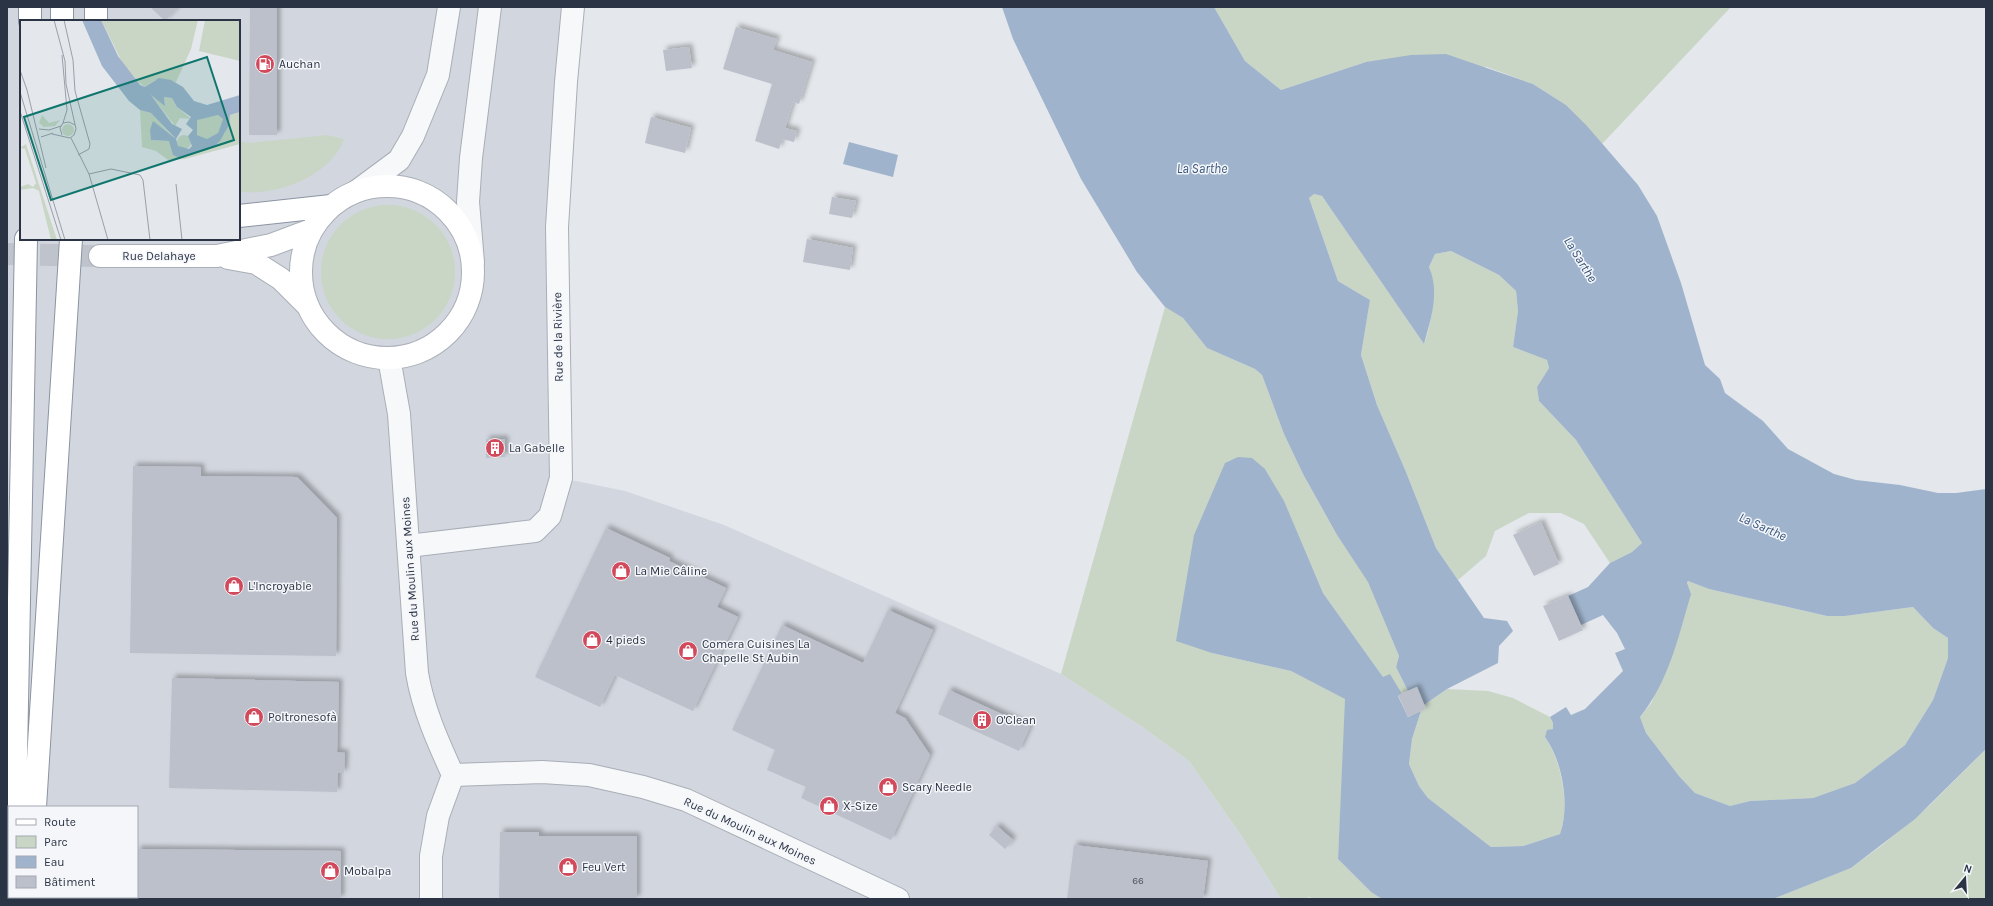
<svg xmlns="http://www.w3.org/2000/svg" width="1993" height="906" viewBox="0 0 1993 906" font-family="Karla,sans-serif">
<defs>
<filter id="shadow"><feDropShadow dx="3.5" dy="-3.5" stdDeviation="2" flood-color="#0004"/></filter>
</defs>
<rect width="100%" height="100%" fill="#e4e7ec"/>
<!-- built -->
<path fill="#d2d6de" fill-rule="evenodd" d="M 7,7 L 575,7 L 557,227 L 561,478 L 625,491 L 724,525 L 1061,674 L 1141,726 L 1189,761 L 1241,835 L 1281,899 L 7,899 ZM 21,21 L 239,21 L 239,239 L 21,239 ZM 9,807 L 137,807 L 137,897 L 9,897 Z"/>
<!-- green -->
<path fill="#c9d6c5" d="M 1214,7 L 1731,7 L 1602,144 L 1566,105 L 1533,84 L 1487,67 L 1366,62 L 1281,90 L 1245,61 Z
M 327,135 L 344,139 C 332,175 275,198 239,191 L 239,141 L 249,143 Z
M 1314,194 L 1322,196 L 1424,344 C 1432,324 1437,286 1429,267 L 1435,254 L 1451,251 L 1499,275 L 1516,291 L 1518,311 L 1513,347 L 1547,360 L 1549,368 L 1537,387 L 1539,401 L 1576,440 L 1642,543 L 1632,552 L 1610,563 L 1584,524 L 1561,513 L 1529,513 L 1495,531 L 1486,556 L 1458,580 L 1436,548 L 1406,472 L 1377,405 L 1361,355 L 1370,300 L 1338,281 L 1309,198 Z
M321 272a67 67 0 1 1 134 0a67 67 0 1 1-134 0Z
M 1165,307 L 1183,318 L 1207,348 L 1255,369 L 1262,375 L 1284,434 L 1303,474 L 1337,535 L 1368,581 L 1399,656 L 1396,667 L 1408,691 L 1402,694 L 1383,677 L 1323,593 L 1283,501 L 1265,469 L 1212,653 L 1291,671 L 1346,699 L 1338,859 L 1371,892 L 1382,899 L 1316,899 L 1308,897 L 1307,899 L 1281,899 L 1241,835 L 1189,761 L 1141,726 L 1061,674 Z
M 1688,581 L 1709,589 L 1827,616 L 1845,616 L 1913,607 L 1933,628 L 1948,638 L 1948,658 L 1933,700 L 1905,745 L 1855,783 L 1813,798 L 1750,801 L 1730,806 L 1695,793 L 1679,776 L 1646,733 L 1640,717 L 1652,702 Z
M 1447,689 L 1488,691 L 1513,698 L 1550,717 L 1553,723 L 1553,729 L 1545,737 C 1562,762 1570,806 1560,834 L 1523,846 L 1491,847 L 1428,798 L 1419,786 L 1409,764 L 1412,739 L 1421,711 L 1426,709 L 1424,705 Z
M 1986,749 L 1986,899 L 1773,899 L 1851,868 L 1881,846 L 1929,806 Z"/>
<!-- water -->
<path fill="#9fb4cc" fill-rule="evenodd" d="M 1002,7 L 1214,7 L 1245,61 L 1281,90 L 1366,62 L 1411,55 L 1446,54 L 1533,84 L 1566,105 L 1587,126 L 1638,185 L 1657,216 L 1681,283 L 1705,365 L 1720,379 L 1725,393 L 1763,421 L 1788,449 L 1834,474 L 1856,480 L 1900,485 L 1938,493 L 1956,493 L 1986,489 L 1986,749 L 1915,819 L 1851,868 L 1773,899 L 1382,899 L 1371,892 L 1338,859 L 1345,699 L 1291,671 L 1212,653 L 1176,641 L 1194,535 L 1225,463 L 1238,457 L 1252,458 L 1265,469 L 1284,501 L 1323,593 L 1383,677 L 1390,674 L 1402,694 L 1398,696 L 1408,717 L 1421,711 L 1412,739 L 1409,764 L 1419,786 L 1428,798 L 1491,847 L 1523,846 L 1560,834 C 1570,806 1563,762 1545,737 L 1547,730 L 1553,729 L 1553,723 L 1550,717 L 1566,707 L 1571,715 L 1585,709 L 1623,671 L 1615,653 L 1625,649 L 1617,633 L 1603,615 L 1581,625 L 1568,596 L 1588,587 L 1610,563 L 1632,552 L 1642,543 L 1576,440 L 1539,401 L 1537,387 L 1549,368 L 1547,360 L 1513,347 L 1518,311 L 1516,291 L 1499,275 L 1451,251 L 1435,254 L 1429,267 C 1440,292 1431,319 1424,344 L 1322,196 L 1314,194 L 1309,198 L 1338,281 L 1370,300 L 1361,355 L 1377,405 L 1406,472 L 1436,548 L 1484,618 L 1507,621 L 1513,631 L 1499,646 L 1498,663 L 1447,689 L 1424,705 L 1417,687 L 1408,691 L 1396,667 L 1399,656 L 1368,582 L 1337,535 L 1303,474 L 1284,434 L 1262,375 L 1255,369 L 1207,348 L 1183,318 L 1165,307 L 1137,272 L 1081,179 L 1013,39 ZM 1688,581 L 1709,589 L 1827,616 L 1845,616 L 1913,607 L 1933,628 L 1948,638 L 1948,658 L 1933,700 L 1905,745 L 1855,783 L 1813,798 L 1750,801 L 1730,806 L 1695,793 L 1679,776 L 1646,733 L 1640,717 C 1669,681 1678,638 1691,594 L 1687,583 Z
M 849,142 L 898,155 L 893,177 L 843,164 Z"/>
<!-- building -->
<path fill="#bbc0ca" filter="url(#shadow)" d="M 150,7 L 178,7 L 165,21 Z
M 250,7 L 277,7 L 277,135 L 249,135 Z
M 736,27 L 777,39 L 773,50 L 812,62 L 799,104 L 793,102 L 785,128 L 797,131 L 794,142 L 782,139 L 779,149 L 755,141 L 772,84 L 723,69 Z
M 689,47 L 692,68 L 666,71 L 663,50 Z
M 651,117 L 691,128 L 685,153 L 645,143 Z
M 832,197 L 856,201 L 852,218 L 829,214 Z
M 807,239 L 853,248 L 850,270 L 803,262 Z
M 486,439 L 505,439 L 505,457 L 486,458 Z
M 133,466 L 201,467 L 201,476 L 297,477 L 337,518 L 336,656 L 130,653 Z
M 1541,522 L 1559,564 L 1534,576 L 1513,535 Z
M 606,528 L 670,558 L 669,561 L 726,588 L 717,607 L 738,617 L 693,711 L 615,675 L 600,707 L 535,677 Z
M 1568,596 L 1583,630 L 1559,641 L 1543,606 Z
M 888,610 L 933,630 L 895,713 L 905,718 L 930,755 L 891,840 L 801,798 L 806,787 L 767,770 L 775,750 L 732,730 L 782,625 L 863,663 Z
M 172,678 L 339,682 L 337,752 L 345,753 L 344,773 L 338,773 L 337,792 L 169,788 Z
M 1417,687 L 1426,709 L 1408,717 L 1398,695 Z
M 949,690 L 1030,727 L 1019,751 L 938,714 Z
M 997,826 L 1013,840 L 1005,849 L 989,835 Z
M 500,832 L 539,832 L 539,836 L 637,836 L 637,899 L 499,899 Z
M 1074,845 L 1208,861 L 1203,899 L 1067,899 Z
M 137,849 L 341,851 L 341,899 L 113,899 L 113,897 L 137,897 Z"/>
<g fill="none" stroke-linecap="round" stroke-linejoin="round">
<!-- secondary-tunnel -->
<path stroke="#bfc3cb" stroke-width="22" stroke-dasharray="22 11" stroke-linecap="butt" d="M 7,254 L 100,256"/>
<defs>
<path id="street" d="M 357,191 L 399,160 L 413,136 L 438,75 L 449,7
M 473,262 L 468,202 L 471,158 L 490,7
M 389,358 L 399,414 L 417,673 C 423,709 438,742 453,775 L 438,816 L 431,856 L 431,899
M 408,546 L 535,531 L 550,516 L 561,478 L 557,227 L 566,82 L 573,7
M 453,775 L 542,772 L 589,775 L 643,787 L 686,800 L 898,899"/>
<path id="secondary" d="M301 272a86 86 0 1 1 172 0a86 86 0 1 1-172 0Z
M 100,256 L 217,256 L 271,245 L 311,230
M 228,258 L 256,263 L 281,279 L 308,306"/>
<path id="highway" d="M 62,7 L 62,21
M 30,21 L 30,7
M 96,21 L 96,7
M 239,216 L 331,206
M 15,807 L 26,239
M 35,807 L 71,239
M 13,899 L 13,897
M 29,899 L 29,897"/>
</defs>
<!-- street casing -->
<use href="#street" stroke="#a9aeb7" stroke-width="24"/>
<!-- secondary casing -->
<use href="#secondary" stroke="#a9aeb7" stroke-width="24"/>
<!-- highway casing -->
<use href="#highway" stroke="#8b94a3" stroke-width="24"/>
<!-- street -->
<use href="#street" stroke="#f7f8fa" stroke-width="22"/>
<!-- secondary -->
<use href="#secondary" stroke="#fff" stroke-width="22"/>
<!-- highway -->
<use href="#highway" stroke="#fff" stroke-width="22"/>
</g>
<!-- icons -->
<defs>
<symbol id="fuel-disc" viewBox="-11 -11 22 22"><circle r="9.5" fill="#d1495b" stroke="#f4f6f9"/><path d="M-5.5-6h7V0h2V4h1.3V-2.5L3-4.5l.8-.8L6-3V5H2.5V1h-1V6h-7ZM-4.2-4.7v3.2H.2V-4.7Z" fill="#fff"/></symbol>
<symbol id="building-disc" viewBox="-11 -11 22 22"><circle r="9.5" fill="#d1495b" stroke="#f4f6f9"/><path d="M-4-6H4V6H1V3H-1V6H-4ZM-2.5-4.3h1.7v1.8h-1.7ZM.8-4.3h1.7v1.8H.8ZM-2.5-1h1.7V.8h-1.7ZM.8-1h1.7V.8H.8Z" fill="#fff"/></symbol>
<symbol id="shop-disc" viewBox="-11 -11 22 22"><circle r="9.5" fill="#d1495b" stroke="#f4f6f9"/><path d="M-5-2.5h2.3a2.7 3.5 0 0 1 5.4 0H5L5.5 6h-11ZM-1.5-2.5h3a1.5 2.3 0 0 0-3 0Z" fill="#fff"/></symbol>
</defs>
<g fill-rule="evenodd">
<use href="#fuel-disc" x="254" y="53" width="22" height="22"/>
<use href="#building-disc" x="484" y="437" width="22" height="22"/>
<use href="#shop-disc" x="610" y="560" width="22" height="22"/>
<use href="#shop-disc" x="223" y="575" width="22" height="22"/>
<use href="#shop-disc" x="581" y="629" width="22" height="22"/>
<use href="#shop-disc" x="677" y="640" width="22" height="22"/>
<use href="#shop-disc" x="243" y="706" width="22" height="22"/>
<use href="#building-disc" x="971" y="709" width="22" height="22"/>
<use href="#shop-disc" x="877" y="776" width="22" height="22"/>
<use href="#shop-disc" x="818" y="795" width="22" height="22"/>
<use href="#shop-disc" x="557" y="856" width="22" height="22"/>
<use href="#shop-disc" x="319" y="860" width="22" height="22"/>
</g>
<g text-anchor="middle" stroke-width="3" stroke-linejoin="round" paint-order="stroke">
<!-- number labels -->
<g font-size="10" fill="#4f5766">
<text x="1138" y="884">66</text>
</g>
<!-- poi labels -->
<g font-size="12" fill="#2b3445" stroke="#f4f6f9" text-anchor="start">
<text x="279" y="68">Auchan</text>
<text x="509" y="452">La Gabelle</text>
<text x="635" y="575">La Mie Câline</text>
<text x="248" y="590">L'Incroyable</text>
<text x="606" y="644">4 pieds</text>
<text x="702" y="648">Comera Cuisines La<tspan x="702" dy="14">Chapelle St Aubin</tspan></text>
<text x="268" y="721">Poltronesofà</text>
<text x="996" y="724">O'Clean</text>
<text x="902" y="791">Scary Needle</text>
<text x="843" y="810">X-Size</text>
<text x="582" y="871">Feu Vert</text>
<text x="344" y="875">Mobalpa</text>
</g>
<!-- street labels -->
<g font-size="12" fill="#2b3445" stroke="#f4f6f9">
<text x="159" y="260">Rue Delahaye</text>
<text transform="translate(558 337) rotate(-91)" y="4">Rue de la Rivière</text>
<text transform="translate(410 569) rotate(-94)" y="4">Rue du Moulin aux Moines</text>
<text transform="translate(750 831) rotate(25)" y="4">Rue du Moulin aux Moines</text>
</g>
<!-- water labels -->
<g font-size="13" font-style="italic" fill="#34527a" stroke="#f4f6f9">
<text x="1202" y="173">La Sarthe</text>
<text transform="translate(1581 259) rotate(58)" y="5">La Sarthe</text>
<text transform="translate(1763 526) rotate(24)" y="5">La Sarthe</text>
</g>
</g>
<!-- overview -->
<g transform="translate(20 20)">
<rect width="220" height="220" fill="#e4e7ec"/>
<path d="M 81,0 L 178,0 L 171,29 L 156,62 L 135,60 L 125,67 L 113,58 L 104,46 ZM 185,0 L 220,0 L 220,41 L 179,31 ZM 131,75 L 145,85 L 144,77 L 152,78 L 157,87 L 171,99 L 160,98 L 155,106 ZM 120,90 L 131,93 L 154,118 L 134,102 L 131,120 L 149,121 L 160,138 L 193,127 L 205,113 L 210,95 L 220,92 L 220,124 L 165,139 L 151,140 L 151,142 L 136,131 L 122,127 ZM 22,95 L 29,103 L 40,100 L 35,106 L 24,107 L 19,103 ZM 198,95 L 203,99 L 198,113 L 187,119 L 177,115 L 177,99 ZM42 110a6 6 0 1 1 12 0a6 6 0 1 1-12 0ZM157 122a7 7 0 1 1 14 0a7 7 0 1 1-14 0ZM 6,124 L 37,220 L 31,220 L 19,171 L 13,168 L 0,170 L 0,167 L 8,164 L 13,167 L 16,163 L 5,129 L 0,128 Z" fill="#c9d6c5"/>
<path d="M 62,0 L 81,0 L 98,36 L 120,65 L 125,67 L 139,58 L 151,60 L 163,67 L 174,81 L 187,85 L 220,75 L 220,92 L 210,95 L 209,105 L 200,121 L 193,127 L 160,138 L 153,135 L 149,121 L 131,120 L 130,110 L 133,101 L 156,119 L 158,126 L 169,129 L 172,126 L 168,116 L 173,110 L 166,104 L 171,97 L 157,87 L 152,78 L 144,77 L 145,86 L 131,75 L 152,104 L 162,109 L 156,119 L 131,93 L 120,90 L 109,81 L 82,46 ZM 198,95 L 203,99 L 198,113 L 187,119 L 177,115 L 177,100 Z" fill="#9fb4cc" fill-rule="evenodd"/>
<path fill="none" stroke="#9a9fa9" stroke-width="1" d="M 44,0 L 53,40 L 55,71 L 70,124 L 69,129 L 58,135M 42,35 L 47,90 L 43,103M 0,50 L 7,70M 7,70 L 26,148M 0,72 L 45,220M 0,91 L 41,220M 19,109 L 29,110 L 41,106M 32,114 L 50,118 L 54,115 L 56,109 L 46,64 L 45,41 L 34,0M 42,115 L 40,108 L 43,103 L 49,102 L 55,105M 21,117 L 33,113M 51,118 L 69,154 L 88,220M 69,154 L 91,149 L 120,155 L 123,160 L 130,220M 156,164 L 162,220"/>
<path fill="#0f766e" fill-opacity="0.15" stroke="#0f766e" stroke-width="2" d="M 187,37 L 214,120 L 31,180 L 4,97 Z"/>
<rect width="220" height="220" fill="none" stroke="#2b3445" stroke-width="2"/>
</g>
<!-- border -->
<rect width="1993" height="906" fill="none" stroke="#2b3445" stroke-width="16"/>
<!-- legend -->
<rect x="8" y="806" width="130" height="92" fill="#f4f6f9" stroke="#a4a8b1"/>
<rect x="16" y="819" width="20" height="6" fill="#ffffff" stroke="#a4a8b1"/>
<text x="44" y="826" font-size="12" fill="#2b3445">Route</text>
<rect x="16" y="836" width="20" height="12" fill="#c9d6c5" stroke="#a4a8b1"/>
<text x="44" y="846" font-size="12" fill="#2b3445">Parc</text>
<rect x="16" y="856" width="20" height="12" fill="#9fb4cc" stroke="#a4a8b1"/>
<text x="44" y="866" font-size="12" fill="#2b3445">Eau</text>
<rect x="16" y="876" width="20" height="12" fill="#bbc0ca" stroke="#a4a8b1"/>
<text x="44" y="886" font-size="12" fill="#2b3445">Bâtiment</text>
<!-- north arrow -->
<g transform="translate(1965 878) rotate(18)" stroke="#f4f6f9" stroke-width="3" paint-order="stroke">
<path d="M0-3L7 15L0 10L-7 15Z" fill="#2b3445"/>
<text y="-6" font-size="11" font-weight="bold" text-anchor="middle" fill="#2b3445">N</text>
</g>
</svg>
